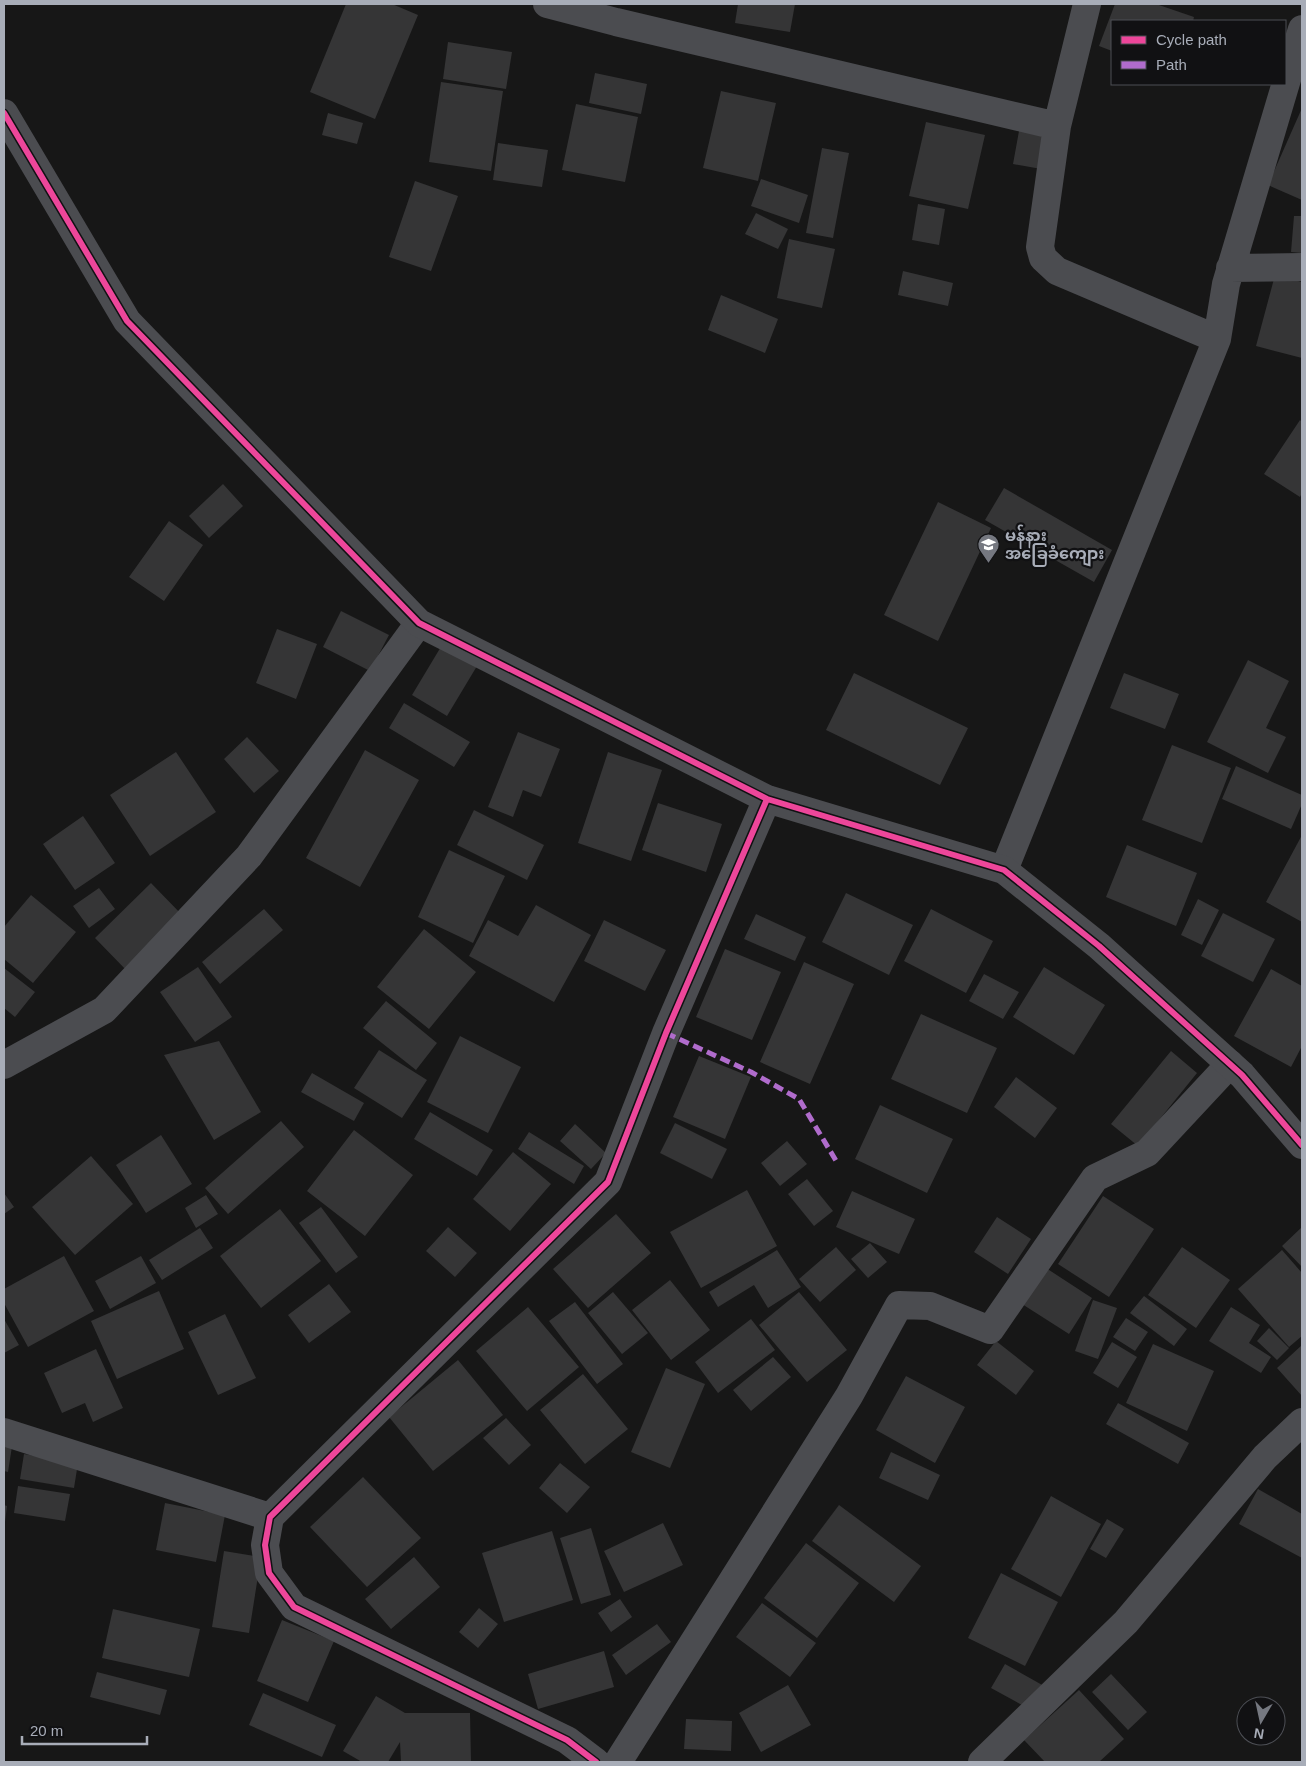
<svg xmlns="http://www.w3.org/2000/svg" width="1306" height="1766" viewBox="0 0 1306 1766" font-family="Arial,'Noto Sans Myanmar',sans-serif">
<rect width="100%" height="100%" fill="#171717"/>
<!-- building -->
<path fill="#353536" d="M 346,4 L 392,4 L 418,15 L 375,119 L 310,92 Z
M 738,4 L 795,4 L 790,32 L 735,23 Z
M 1115,4 L 1156,4 L 1194,17 L 1193,21 L 1112,21 L 1112,51 L 1099,46 Z
M 448,42 L 512,52 L 506,89 L 443,79 Z
M 595,73 L 647,84 L 641,114 L 589,103 Z
M 441,82 L 503,91 L 491,171 L 429,162 Z
M 721,91 L 776,103 L 758,181 L 703,168 Z
M 576,104 L 638,117 L 625,182 L 562,170 Z
M 1302,108 L 1302,200 L 1268,185 Z
M 328,113 L 363,123 L 357,144 L 322,135 Z
M 1021,120 L 1055,125 L 1047,170 L 1013,164 Z
M 926,122 L 985,135 L 968,209 L 909,196 Z
M 498,143 L 548,150 L 542,187 L 493,180 Z
M 822,148 L 849,153 L 833,238 L 806,233 Z
M 761,179 L 808,195 L 799,223 L 751,206 Z
M 415,181 L 458,196 L 431,271 L 389,257 Z
M 918,204 L 945,209 L 939,245 L 912,240 Z
M 756,213 L 788,229 L 778,249 L 745,234 Z
M 1294,216 L 1302,216 L 1302,253 L 1291,252 Z
M 789,239 L 835,249 L 822,308 L 777,298 Z
M 903,271 L 953,283 L 948,306 L 898,295 Z
M 1275,275 L 1302,282 L 1302,358 L 1256,346 Z
M 721,295 L 778,319 L 765,353 L 708,330 Z
M 1300,420 L 1302,422 L 1302,493 L 1300,497 L 1264,474 Z
M 223,484 L 243,506 L 209,538 L 189,516 Z
M 1004,488 L 1112,550 L 1094,582 L 985,520 Z
M 938,502 L 991,528 L 938,641 L 884,615 Z
M 169,521 L 203,545 L 164,601 L 129,577 Z
M 341,611 L 389,635 L 370,671 L 323,647 Z
M 277,629 L 317,644 L 296,699 L 256,683 Z
M 442,645 L 477,666 L 447,716 L 412,695 Z
M 1248,660 L 1289,681 L 1266,728 L 1286,737 L 1268,773 L 1207,742 Z
M 854,673 L 968,728 L 940,785 L 826,730 Z
M 1124,673 L 1179,694 L 1165,729 L 1110,708 Z
M 404,703 L 470,742 L 454,767 L 389,728 Z
M 518,732 L 560,749 L 541,797 L 523,790 L 513,817 L 488,807 Z
M 247,737 L 279,771 L 254,793 L 224,759 Z
M 1172,745 L 1231,768 L 1202,843 L 1142,820 Z
M 365,750 L 419,780 L 360,887 L 306,858 Z
M 176,752 L 216,812 L 150,856 L 110,795 Z
M 608,752 L 662,770 L 631,861 L 578,843 Z
M 1236,766 L 1302,795 L 1302,804 L 1291,829 L 1222,799 Z
M 658,803 L 722,824 L 706,872 L 642,850 Z
M 474,810 L 544,845 L 527,880 L 457,845 Z
M 83,816 L 115,863 L 75,890 L 43,844 Z
M 1302,835 L 1302,922 L 1266,902 Z
M 1127,845 L 1197,873 L 1176,926 L 1106,897 Z
M 449,850 L 505,876 L 473,943 L 418,917 Z
M 151,883 L 184,917 L 128,972 L 95,938 Z
M 99,888 L 115,909 L 89,928 L 73,906 Z
M 846,893 L 913,925 L 889,975 L 822,942 Z
M 31,895 L 76,932 L 33,983 L 4,959 L 4,927 Z
M 1198,899 L 1219,910 L 1202,945 L 1181,935 Z
M 536,905 L 591,935 L 554,1002 L 469,956 L 488,920 L 518,936 Z
M 264,909 L 283,930 L 220,984 L 202,962 Z
M 931,909 L 993,941 L 966,993 L 904,961 Z
M 1223,913 L 1275,939 L 1253,982 L 1201,956 Z
M 756,914 L 806,937 L 795,961 L 744,939 Z
M 604,920 L 666,950 L 645,991 L 584,961 Z
M 424,929 L 476,972 L 429,1029 L 377,987 Z
M 725,949 L 781,972 L 752,1040 L 696,1017 Z
M 804,962 L 854,984 L 810,1084 L 760,1062 Z
M 198,967 L 232,1017 L 195,1042 L 160,992 Z
M 1044,967 L 1105,1005 L 1074,1055 L 1013,1017 Z
M 4,968 L 35,992 L 15,1017 L 4,1008 Z
M 1271,969 L 1302,986 L 1302,1046 L 1291,1067 L 1234,1036 Z
M 984,974 L 1019,992 L 1003,1019 L 969,1001 Z
M 386,1001 L 437,1043 L 416,1070 L 363,1028 Z
M 921,1014 L 997,1048 L 967,1113 L 891,1079 Z
M 460,1036 L 521,1067 L 488,1133 L 427,1102 Z
M 219,1041 L 261,1112 L 214,1140 L 164,1055 Z
M 379,1050 L 427,1080 L 402,1118 L 354,1088 Z
M 1171,1051 L 1197,1073 L 1138,1146 L 1111,1124 Z
M 699,1056 L 751,1077 L 725,1139 L 673,1117 Z
M 312,1073 L 364,1103 L 354,1121 L 301,1092 Z
M 1016,1077 L 1057,1108 L 1035,1138 L 994,1107 Z
M 880,1105 L 953,1139 L 927,1193 L 855,1159 Z
M 430,1112 L 493,1150 L 477,1176 L 414,1139 Z
M 281,1121 L 304,1147 L 228,1214 L 205,1188 Z
M 675,1123 L 727,1149 L 712,1179 L 660,1153 Z
M 575,1124 L 606,1153 L 591,1169 L 560,1141 Z
M 354,1130 L 413,1175 L 365,1236 L 307,1191 Z
M 529,1132 L 584,1166 L 574,1184 L 518,1149 Z
M 161,1135 L 192,1184 L 146,1213 L 116,1165 Z
M 787,1141 L 807,1164 L 780,1186 L 761,1163 Z
M 513,1152 L 551,1184 L 510,1231 L 473,1199 Z
M 91,1156 L 133,1204 L 75,1255 L 32,1207 Z
M 807,1179 L 833,1211 L 814,1226 L 788,1194 Z
M 747,1190 L 777,1246 L 701,1288 L 670,1232 Z
M 852,1191 L 915,1219 L 899,1254 L 836,1227 Z
M 4,1193 L 14,1207 L 4,1214 Z
M 206,1195 L 218,1214 L 196,1228 L 185,1208 Z
M 1103,1196 L 1154,1229 L 1109,1297 L 1058,1264 Z
M 321,1207 L 358,1257 L 336,1273 L 299,1223 Z
M 280,1209 L 321,1261 L 261,1308 L 220,1256 Z
M 616,1214 L 651,1253 L 588,1308 L 553,1269 Z
M 997,1217 L 1031,1239 L 1008,1274 L 974,1252 Z
M 448,1227 L 477,1253 L 455,1277 L 426,1251 Z
M 1302,1227 L 1302,1267 L 1282,1246 Z
M 200,1228 L 213,1248 L 162,1280 L 149,1260 Z
M 870,1243 L 887,1262 L 868,1278 L 851,1259 Z
M 836,1247 L 856,1270 L 820,1302 L 799,1279 Z
M 1182,1247 L 1230,1280 L 1196,1328 L 1148,1295 Z
M 777,1250 L 801,1287 L 768,1308 L 754,1285 L 718,1307 L 709,1292 Z
M 1282,1250 L 1302,1273 L 1302,1336 L 1289,1347 L 1238,1289 Z
M 64,1256 L 94,1311 L 28,1347 L 4,1303 L 4,1289 Z
M 141,1256 L 156,1283 L 110,1309 L 95,1281 Z
M 1046,1268 L 1092,1298 L 1069,1334 L 1022,1304 Z
M 670,1280 L 710,1330 L 671,1360 L 632,1310 Z
M 329,1284 L 351,1312 L 309,1343 L 288,1315 Z
M 159,1291 L 184,1349 L 117,1379 L 91,1321 Z
M 613,1292 L 648,1333 L 622,1354 L 588,1313 Z
M 799,1292 L 847,1350 L 807,1382 L 759,1325 Z
M 1144,1296 L 1187,1329 L 1174,1346 L 1130,1313 Z
M 1093,1300 L 1117,1308 L 1098,1359 L 1075,1351 Z
M 575,1302 L 623,1364 L 597,1384 L 549,1321 Z
M 528,1307 L 579,1367 L 527,1411 L 476,1351 Z
M 1231,1307 L 1260,1325 L 1249,1343 L 1271,1357 L 1261,1373 L 1209,1341 Z
M 225,1314 L 256,1378 L 218,1395 L 188,1332 Z
M 1126,1318 L 1148,1332 L 1135,1351 L 1113,1337 Z
M 4,1319 L 19,1345 L 4,1353 Z
M 751,1319 L 775,1350 L 718,1393 L 695,1362 Z
M 1269,1328 L 1289,1348 L 1277,1360 L 1257,1341 Z
M 996,1341 L 1034,1371 L 1016,1395 L 977,1365 Z
M 1112,1342 L 1137,1357 L 1118,1388 L 1093,1373 Z
M 1153,1344 L 1214,1371 L 1187,1431 L 1126,1403 Z
M 1302,1345 L 1302,1396 L 1277,1368 Z
M 96,1349 L 123,1408 L 93,1422 L 85,1403 L 62,1413 L 44,1373 Z
M 773,1357 L 791,1377 L 751,1411 L 733,1390 Z
M 458,1360 L 503,1415 L 433,1471 L 389,1417 Z
M 666,1368 L 705,1384 L 670,1468 L 631,1452 Z
M 583,1374 L 628,1429 L 585,1464 L 540,1410 Z
M 906,1376 L 965,1407 L 935,1463 L 876,1430 Z
M 1118,1403 L 1189,1443 L 1178,1464 L 1106,1424 Z
M 506,1418 L 531,1445 L 509,1465 L 483,1438 Z
M 4,1438 L 13,1440 L 8,1472 L 4,1471 Z
M 891,1452 L 940,1475 L 928,1500 L 879,1478 Z
M 24,1454 L 78,1463 L 74,1488 L 20,1479 Z
M 560,1463 L 590,1487 L 567,1513 L 539,1488 Z
M 363,1477 L 421,1538 L 367,1587 L 310,1527 Z
M 18,1486 L 70,1494 L 65,1521 L 14,1513 Z
M 1258,1489 L 1302,1514 L 1302,1558 L 1239,1524 Z
M 1051,1496 L 1101,1524 L 1061,1597 L 1011,1569 Z
M 165,1503 L 225,1515 L 216,1562 L 156,1550 Z
M 4,1505 L 7,1506 L 5,1522 L 4,1522 Z
M 839,1505 L 921,1566 L 894,1602 L 812,1541 Z
M 1107,1519 L 1124,1529 L 1106,1558 L 1090,1549 Z
M 663,1523 L 683,1565 L 624,1592 L 604,1551 Z
M 591,1528 L 611,1595 L 581,1604 L 560,1538 Z
M 552,1531 L 573,1600 L 504,1622 L 482,1553 Z
M 806,1543 L 859,1583 L 817,1638 L 764,1598 Z
M 224,1551 L 261,1557 L 249,1633 L 212,1627 Z
M 414,1557 L 440,1587 L 391,1629 L 365,1599 Z
M 1001,1573 L 1058,1602 L 1025,1666 L 968,1638 Z
M 620,1599 L 632,1617 L 611,1632 L 598,1613 Z
M 762,1603 L 816,1643 L 790,1677 L 736,1637 Z
M 479,1608 L 498,1624 L 478,1648 L 459,1632 Z
M 113,1609 L 200,1629 L 189,1677 L 102,1658 Z
M 282,1620 L 334,1641 L 308,1702 L 257,1681 Z
M 657,1624 L 671,1642 L 626,1675 L 612,1655 Z
M 604,1651 L 614,1687 L 538,1709 L 528,1674 Z
M 1005,1664 L 1044,1686 L 1031,1710 L 991,1688 Z
M 97,1672 L 167,1690 L 160,1715 L 90,1697 Z
M 1111,1674 L 1147,1712 L 1128,1730 L 1092,1692 Z
M 788,1685 L 811,1725 L 761,1752 L 739,1713 Z
M 1079,1690 L 1124,1739 L 1099,1762 L 1045,1762 L 1024,1740 Z
M 263,1693 L 336,1725 L 322,1757 L 249,1725 Z
M 376,1696 L 405,1713 L 470,1713 L 471,1762 L 401,1762 L 400,1742 L 388,1762 L 362,1762 L 343,1751 Z
M 686,1719 L 732,1721 L 731,1751 L 684,1749 Z"/>
<g fill="none" stroke-linecap="round" stroke-linejoin="round">
<!-- minor -->
<path stroke="#4b4c50" stroke-width="28" d="M 547,4 L 616,22 L 1057,126
M 1087,4 L 1057,126 L 1040,247 L 1043,258 L 1057,271 L 1217,339
M 1230,268 L 1302,267
M 1004,870 L 1217,339 L 1226,284 L 1302,29
M 4,1065 L 104,1010 L 249,856 L 419,623
M 4,1432 L 270,1517
M 596,1762 L 567,1740 L 294,1607 L 269,1573 L 265,1545 L 270,1517 L 608,1182 L 666,1033 L 767,799
M 618,1762 L 849,1396 L 899,1305 L 930,1306 L 990,1330 L 1095,1178 L 1147,1153 L 1230,1064
M 982,1762 L 1126,1622 L 1265,1457 L 1302,1422"/>
<!-- tertiary -->
<path stroke="#4b4c50" stroke-width="28" d="M 4,113 L 127,321 L 419,623 L 767,799 L 1004,870 L 1099,946 L 1242,1075 L 1302,1145"/>
<!-- quiet -->
<path stroke="#b06ccc" stroke-width="5" stroke-dasharray="10 5" stroke-linecap="butt" d="M 666,1033 L 751,1072 L 799,1099 L 838,1164"/>
<defs>
<path id="cycleway" d="M 4,113 L 127,321 L 419,623 L 767,799 L 1004,870 L 1099,946 L 1242,1075 L 1302,1145
M 596,1762 L 567,1740 L 294,1607 L 269,1573 L 265,1545 L 270,1517 L 608,1182 L 666,1033 L 767,799"/>
</defs>
<!-- cycleway casing -->
<use href="#cycleway" stroke="#111113" stroke-width="9"/>
<!-- cycleway -->
<use href="#cycleway" stroke="#ed469a" stroke-width="6"/>
</g>
<!-- icons -->
<defs>
<symbol id="school-pin" viewBox="-11 -11 22 30"><path d="M0 17L-7.5 6A9.5 9.5 0 1 1 7.5 6Z" fill="#757880" stroke="#111113"/><path d="M0-5L7-2L0 1L-7-2ZM-4 1L0 2.5L4 1V4Q0 6-4 4Z" fill="#fff"/></symbol>
</defs>
<g fill-rule="evenodd">
<use href="#school-pin" x="976" y="532" width="25" height="34"/>
</g>
<g text-anchor="middle" stroke-width="4.5" stroke-linejoin="round" paint-order="stroke">
<!-- poi labels -->
<g font-size="16" font-weight="bold" fill="#a8adb8" stroke="#111113" text-anchor="start">
<text x="1005" y="541">မန်နား<tspan x="1005" dy="18">အခြေခံကျေား</tspan></text>
</g>
</g>
<!-- border -->
<rect width="1306" height="1766" fill="none" stroke="#a8adb8" stroke-width="10"/>
<!-- legend -->
<rect x="1111" y="20" width="175" height="65" fill="#111113" stroke="#4d4f55"/>
<rect x="1121" y="36" width="25" height="8" fill="#ed469a" stroke="#4d4f55"/>
<text x="1156" y="45" font-size="15" fill="#a8adb8">Cycle path</text>
<rect x="1121" y="61" width="25" height="8" fill="#b06ccc" stroke="#4d4f55"/>
<text x="1156" y="70" font-size="15" fill="#a8adb8">Path</text>
<!-- north arrow -->
<g transform="translate(1261 1721) rotate(189)"><circle r="24" fill="#111113" stroke="#4d4f55"/>
<path d="M0-4L9 19L0 12L-9 19Z" fill="#757880"/>
<text y="-8" font-size="14" font-weight="bold" text-anchor="middle" fill="#a8adb8">N</text>
</g>
<!-- scale -->
<path d="M22 1736v8h125v-8" fill="none" stroke="#a8adb8" stroke-width="2.5"/>
<text x="30" y="1736" font-size="15" fill="#a8adb8" stroke="#111113" stroke-width="4" paint-order="stroke">20 m</text>
</svg>
